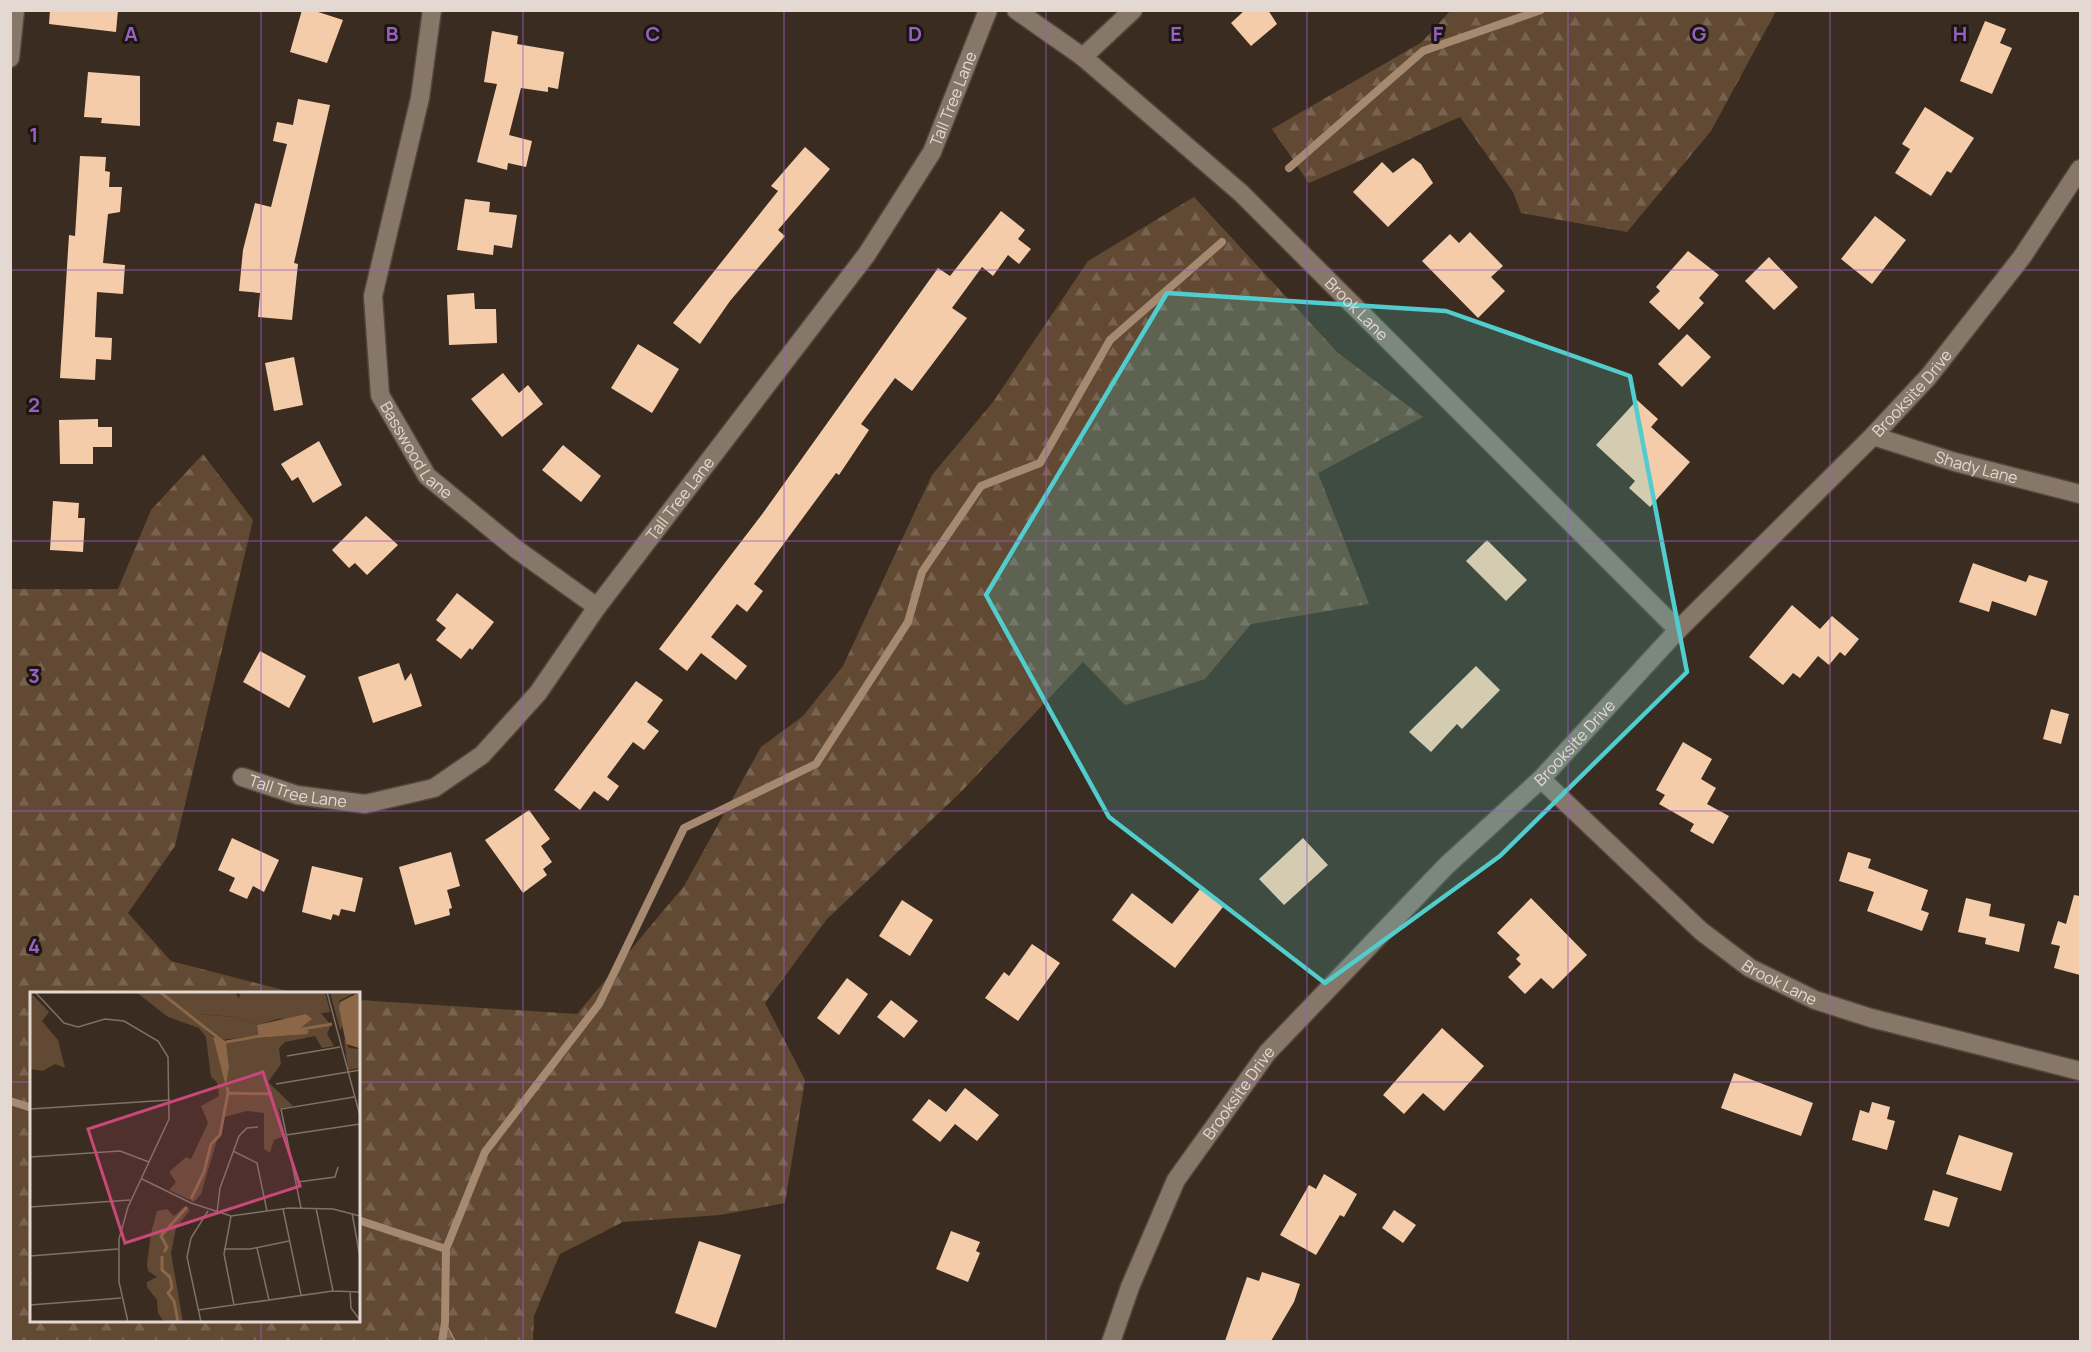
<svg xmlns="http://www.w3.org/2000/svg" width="2091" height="1352" viewBox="0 0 2091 1352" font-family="Manrope,sans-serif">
<defs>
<pattern id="forest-firs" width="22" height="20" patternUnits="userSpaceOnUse" patternTransform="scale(1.5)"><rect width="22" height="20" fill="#624933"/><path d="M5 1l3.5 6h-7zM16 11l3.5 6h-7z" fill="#786350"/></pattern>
<pattern id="water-rules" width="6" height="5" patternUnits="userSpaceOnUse" patternTransform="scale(1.5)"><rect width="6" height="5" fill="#8b6747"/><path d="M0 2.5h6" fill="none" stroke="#6b5643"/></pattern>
</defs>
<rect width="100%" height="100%" fill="#3a2c20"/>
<!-- forest -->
<path fill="url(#forest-firs)" d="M 1451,10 L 1776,10 L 1776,11 L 1711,131 L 1627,232 L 1521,213 L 1513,192 L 1460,117 L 1309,183 L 1272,129 L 1422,42 Z
M 1194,197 L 1338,353 L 1423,417 L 1318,473 L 1369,604 L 1251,624 L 1205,679 L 1125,705 L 1083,662 L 960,793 L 827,919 L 765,1003 L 805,1080 L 785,1203 L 720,1215 L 623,1222 L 560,1254 L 534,1316 L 533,1341 L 455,1341 L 445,1323 L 440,1342 L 11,1342 L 11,589 L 118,589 L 151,510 L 203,454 L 253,520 L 175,846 L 128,913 L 171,961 L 295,993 L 32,994 L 32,1320 L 358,1320 L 359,1000 L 577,1014 L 684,886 L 761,747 L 803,716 L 843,666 L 932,475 L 993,402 L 1088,261 Z"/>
<!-- water -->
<path fill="url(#water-rules)" stroke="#a58971" stroke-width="1.5" d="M 445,1322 L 455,1341 L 440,1341 Z"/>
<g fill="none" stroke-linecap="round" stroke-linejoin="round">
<!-- stream -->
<path stroke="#a58971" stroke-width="8" d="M 1289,168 L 1423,51 L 1541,10
M 10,1101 L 32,1108
M 358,1220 L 446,1249 L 445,1322 L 442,1342
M 446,1249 L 485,1152 L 599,1004 L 684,828 L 816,764 L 908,622 L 922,572 L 981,486 L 1040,463 L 1110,340 L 1222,242"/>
</g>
<!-- building -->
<path fill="#f5ccaa" d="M 50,10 L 118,10 L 116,32 L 49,24 Z
M 302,10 L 312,10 L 343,20 L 327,63 L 290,52 Z
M 1245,10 L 1268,10 L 1277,24 L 1251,46 L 1231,23 Z
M 1985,21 L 2006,29 L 2000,43 L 2012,48 L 1992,94 L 1960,81 Z
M 492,31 L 518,36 L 517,44 L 564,52 L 558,89 L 548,87 L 548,92 L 521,88 L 509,135 L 532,141 L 526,167 L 508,163 L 507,170 L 477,162 L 497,84 L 484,82 Z
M 88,72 L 140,76 L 140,126 L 101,123 L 102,118 L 84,117 Z
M 298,99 L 330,105 L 294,263 L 298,264 L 292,320 L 258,317 L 260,293 L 239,291 L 243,250 L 255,203 L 271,207 L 287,144 L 273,141 L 277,122 L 293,125 Z
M 1925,107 L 1974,138 L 1951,173 L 1947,171 L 1931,196 L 1895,173 L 1910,149 L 1902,144 Z
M 805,147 L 830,169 L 778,230 L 785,236 L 730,301 L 700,344 L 673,323 L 778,191 L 771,186 Z
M 80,156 L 106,157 L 105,171 L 110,172 L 109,187 L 122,187 L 120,212 L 108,214 L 103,263 L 125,265 L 123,294 L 97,292 L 95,337 L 112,338 L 111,360 L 96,359 L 95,380 L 60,378 L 69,235 L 75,236 Z
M 1413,158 L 1421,164 L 1433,183 L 1388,227 L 1353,192 L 1382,162 L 1393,173 Z
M 465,199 L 490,202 L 489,212 L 517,215 L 512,248 L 494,245 L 493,255 L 457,250 Z
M 1001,211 L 1025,230 L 1018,239 L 1031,249 L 1019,264 L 1008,255 L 993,276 L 982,267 L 952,308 L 967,318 L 949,342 L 912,391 L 895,378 L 861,424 L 869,430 L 839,475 L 836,473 L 754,584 L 763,591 L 747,612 L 737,604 L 711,637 L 747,666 L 736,680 L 701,653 L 687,671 L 659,649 L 763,513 L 938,268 L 950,276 Z
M 1875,216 L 1906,240 L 1872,284 L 1841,259 Z
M 1470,232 L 1503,266 L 1491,277 L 1505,291 L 1478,318 L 1422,261 L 1450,234 L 1459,243 Z
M 1688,251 L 1719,275 L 1699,298 L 1704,303 L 1679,330 L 1649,302 L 1660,291 L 1656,287 Z
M 1769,257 L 1798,287 L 1774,310 L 1745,281 Z
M 474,293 L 475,309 L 496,309 L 497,343 L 449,345 L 447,295 Z
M 1687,334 L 1711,357 L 1682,387 L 1658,364 Z
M 638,344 L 679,369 L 652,413 L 611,388 Z
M 294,357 L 303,405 L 274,411 L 265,363 Z
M 503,373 L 519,393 L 528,385 L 543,404 L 502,437 L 471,399 Z
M 1637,400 L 1658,419 L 1651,427 L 1690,462 L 1650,507 L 1629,488 L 1635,481 L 1596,445 Z
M 98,419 L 98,427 L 112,427 L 112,447 L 93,447 L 93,464 L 60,464 L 59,420 Z
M 319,441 L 342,485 L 313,503 L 298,477 L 292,481 L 281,464 Z
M 563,445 L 601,476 L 581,502 L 542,470 Z
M 53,501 L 79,503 L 78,518 L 85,518 L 83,552 L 50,550 Z
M 366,516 L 398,545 L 367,575 L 355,563 L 349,568 L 332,550 Z
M 1487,540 L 1527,580 L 1506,601 L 1466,561 Z
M 1973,563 L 2026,582 L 2029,575 L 2048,581 L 2036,616 L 1992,601 L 1989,612 L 1959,602 Z
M 457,593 L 494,622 L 472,650 L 470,648 L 461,659 L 436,640 L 446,628 L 436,620 Z
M 1792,605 L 1820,629 L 1832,616 L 1859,639 L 1845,656 L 1840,652 L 1829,665 L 1818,656 L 1800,678 L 1793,673 L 1783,685 L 1749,657 Z
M 260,651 L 306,676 L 289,708 L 243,682 Z
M 399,663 L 405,681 L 411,673 L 422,706 L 373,723 L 358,677 Z
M 1476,666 L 1500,690 L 1462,729 L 1457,724 L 1431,752 L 1409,732 Z
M 636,681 L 663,700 L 647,722 L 659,731 L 644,750 L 633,742 L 607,777 L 619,786 L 608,801 L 594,791 L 580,810 L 554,790 Z
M 2051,709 L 2069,714 L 2061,744 L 2043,739 Z
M 1683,742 L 1712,759 L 1701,779 L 1716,788 L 1707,804 L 1729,816 L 1713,844 L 1690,831 L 1694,824 L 1659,804 L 1665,795 L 1656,790 Z
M 529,810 L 550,839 L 541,846 L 552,862 L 543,869 L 547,875 L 523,893 L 485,840 Z
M 232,838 L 279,860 L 264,892 L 253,886 L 247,899 L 229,891 L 235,878 L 218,870 Z
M 1303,838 L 1328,865 L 1284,905 L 1259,879 Z
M 451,852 L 460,886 L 447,890 L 452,908 L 449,909 L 450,915 L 415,925 L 399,867 Z
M 1848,852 L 1871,859 L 1868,868 L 1928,890 L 1921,910 L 1929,913 L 1922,931 L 1867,911 L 1874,892 L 1839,881 Z
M 312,866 L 363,878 L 355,912 L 341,909 L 339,916 L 333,914 L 331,920 L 302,912 Z
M 1200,889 L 1223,907 L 1175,968 L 1112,920 L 1132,893 L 1172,924 Z
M 2074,895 L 2080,896 L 2080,975 L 2054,968 L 2060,946 L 2051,944 L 2058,921 L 2066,924 Z
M 1531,898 L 1587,955 L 1553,989 L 1541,978 L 1525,994 L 1508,977 L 1521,964 L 1516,959 L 1520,955 L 1497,933 Z
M 1966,898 L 1991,904 L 1989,916 L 2025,924 L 2019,952 L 1985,944 L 1986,938 L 1958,932 Z
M 902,900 L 933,920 L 910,956 L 879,936 Z
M 1032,944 L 1060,963 L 1018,1021 L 985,998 L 1004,972 L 1009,976 Z
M 847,978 L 868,994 L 839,1035 L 817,1018 Z
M 891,1000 L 918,1021 L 904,1038 L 877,1017 Z
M 1442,1028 L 1484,1066 L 1444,1111 L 1423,1093 L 1404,1114 L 1383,1095 Z
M 1734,1073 L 1813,1103 L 1801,1136 L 1721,1108 Z
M 965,1088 L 999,1115 L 977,1141 L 955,1124 L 940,1142 L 912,1120 L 929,1099 L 946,1112 Z
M 1872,1102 L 1890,1107 L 1887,1119 L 1895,1121 L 1887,1150 L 1852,1140 L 1860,1110 L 1869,1113 Z
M 1959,1135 L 2013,1153 L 2001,1191 L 1946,1174 Z
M 1324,1174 L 1357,1194 L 1344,1217 L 1340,1215 L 1316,1255 L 1280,1235 L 1309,1185 L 1316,1189 Z
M 1933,1190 L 1958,1198 L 1949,1227 L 1924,1220 Z
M 1394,1210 L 1416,1225 L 1403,1243 L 1382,1228 Z
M 951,1231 L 980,1242 L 976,1251 L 980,1253 L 968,1282 L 936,1269 Z
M 699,1241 L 741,1255 L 716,1328 L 675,1313 Z
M 1262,1272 L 1300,1284 L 1294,1302 L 1271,1341 L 1225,1341 L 1247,1277 L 1259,1281 Z"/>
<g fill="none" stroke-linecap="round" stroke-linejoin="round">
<defs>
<g id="minor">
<path id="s1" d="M 432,10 L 420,98 L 373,296 L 380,395 L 427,476 L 516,549 L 597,607"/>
<path id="s2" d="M 1016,10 L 1083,57 L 1241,193 L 1678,630"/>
<path d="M 1083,57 L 1133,10"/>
<path d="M 10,58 L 15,10"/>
<path id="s3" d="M 1873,436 L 1955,462 L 2080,494"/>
<path id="s4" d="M 242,777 L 297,795 L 365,804 L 434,788 L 482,755 L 538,693 L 597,607 L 867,254 L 932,152 L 988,10"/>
<path id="s5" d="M 1541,779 L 1701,931 L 1750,968 L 1815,1000 L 1871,1018 L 2080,1071"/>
<path id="s6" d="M 1111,1342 L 1130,1287 L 1176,1180 L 1267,1053 L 1446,866 L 1541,779 L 1678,630 L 1873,436 L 1929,376 L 2022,257 L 2080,169"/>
</g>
</defs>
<!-- minor casing -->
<use href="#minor" stroke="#53473d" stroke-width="21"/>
<!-- minor -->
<use href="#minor" stroke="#877769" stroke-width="18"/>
</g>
<!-- marked area -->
<path fill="#52cdcd" fill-opacity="0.2" stroke="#52cdcd" stroke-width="4.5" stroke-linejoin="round" d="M 1167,293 L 1446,311 L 1630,376 L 1687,672 L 1500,856 L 1325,983 L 1109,817 L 986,595 Z"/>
<!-- grid -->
<path fill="none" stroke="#9a60c5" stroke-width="1.5" stroke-opacity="0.55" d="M 261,10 L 261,994M 523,10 L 523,1342M 784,10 L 784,1342M 1046,10 L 1046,1342M 1307,10 L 1307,1342M 1568,10 L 1568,1342M 1830,10 L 1830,1342M 10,270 L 2080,270M 10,541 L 2080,541M 10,811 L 2080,811M 10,1082 L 32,1082M 358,1082 L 2080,1082M 261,1320 L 261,1342"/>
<g text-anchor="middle" stroke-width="6" stroke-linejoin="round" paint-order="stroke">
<!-- street labels -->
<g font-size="16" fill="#e3d9d2" stroke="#1c1611">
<text dy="6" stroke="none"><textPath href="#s4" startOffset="1066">Tall Tree Lane</textPath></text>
<text dy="6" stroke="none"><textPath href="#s2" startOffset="454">Brook Lane</textPath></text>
<text dy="6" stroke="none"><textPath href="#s6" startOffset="1254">Brooksite Drive</textPath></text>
<text dy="6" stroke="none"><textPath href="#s1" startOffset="458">Basswood Lane</textPath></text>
<text dy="6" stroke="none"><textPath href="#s3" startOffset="108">Shady Lane</textPath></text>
<text dy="6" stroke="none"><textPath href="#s4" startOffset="580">Tall Tree Lane</textPath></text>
<text dy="6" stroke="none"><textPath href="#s6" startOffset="768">Brooksite Drive</textPath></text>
<text dy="6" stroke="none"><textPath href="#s4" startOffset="58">Tall Tree Lane</textPath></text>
<text dy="6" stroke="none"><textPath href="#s5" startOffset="315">Brook Lane</textPath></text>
<text dy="6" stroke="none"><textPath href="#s6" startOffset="282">Brooksite Drive</textPath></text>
</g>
</g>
<!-- overview -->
<g transform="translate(30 992)">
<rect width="330" height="330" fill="#3a2c20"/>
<path d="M 231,0 L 295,0 L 300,20 L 234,29 ZM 167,22 L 204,25 L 227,33 L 227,44 L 190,48 L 166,29 Z" fill="#624933"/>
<path d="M 0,0 L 19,20 L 12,29 L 28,48 L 35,76 L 25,72 L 13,79 L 0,77 ZM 106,0 L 205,0 L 209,7 L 210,0 L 233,0 L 236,23 L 292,11 L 291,21 L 301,33 L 297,42 L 304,54 L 292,56 L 285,44 L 255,50 L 249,56 L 251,72 L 238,90 L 263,114 L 249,117 L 255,144 L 244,148 L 240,161 L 234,157 L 234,121 L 217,119 L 194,125 L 171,202 L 164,210 L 139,198 L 146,190 L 139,180 L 156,165 L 161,167 L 178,131 L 171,114 L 189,104 L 187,90 L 181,85 L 176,45 L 169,36 L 138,25 ZM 168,22 L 204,25 L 227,33 L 254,25 L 277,42 L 196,49 L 199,75 L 196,94 L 183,45 L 166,29 ZM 300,0 L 326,0 L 309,9 L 313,34 L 310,38 ZM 314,47 L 319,56 L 330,57 L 330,76 L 318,78 ZM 155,214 L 160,218 L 146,236 L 141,261 L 153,330 L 134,330 L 128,321 L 127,308 L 117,295 L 117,290 L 127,285 L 118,279 L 117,272 L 121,241 L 127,219 L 137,217 L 144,224 Z" fill="#624933" fill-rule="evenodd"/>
<path d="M 283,21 L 298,33 L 293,43 L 250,43 L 254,25 Z" fill="#624933"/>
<path d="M 330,0 L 330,56 L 329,56 L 316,52 L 309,16 L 310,10 ZM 276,22 L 282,27 L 269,37 L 279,39 L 277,42 L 228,46 L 227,33 ZM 183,45 L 196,49 L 199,75 L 196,95 Z" fill="#8b6747"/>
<path fill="none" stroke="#8b6747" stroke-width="3" d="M 130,0 L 192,49M 267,38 L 302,32M 196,50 L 230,44M 197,95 L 198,101 L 242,102M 161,207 L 174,180 L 181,152 L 190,143 L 198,101M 134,260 L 137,255 L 131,244 L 157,215M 132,264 L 132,278 L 140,285 L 142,296 L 138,301 L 144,309 L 148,330"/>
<path fill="none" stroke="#7e7167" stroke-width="1.5" d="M 5,0 L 34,31 L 48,35 L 75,27 L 94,29 L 128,49 L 138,65 L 139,127 L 98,215 L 89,247 L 89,290 L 98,330M 297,0 L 330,124M 257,64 L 310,55M 246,92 L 330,78M 0,117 L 140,108M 256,143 L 330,132M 203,159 L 227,171 L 237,219M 0,165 L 90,159 L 119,170M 112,187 L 161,211 L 201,224 L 259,216 L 303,217 L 330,224M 268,190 L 305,185 L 308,175M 0,215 L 100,208M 271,216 L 251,117 L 324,105M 286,216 L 303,299M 253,217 L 271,303M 187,221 L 190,196 L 209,144 L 217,136 L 228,135M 322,221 L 330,265M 201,224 L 194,262 L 204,313M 227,256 L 239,308M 194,257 L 220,257 L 259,249M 0,264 L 88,257M 320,299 L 321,316 L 330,328M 0,313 L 91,306M 168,318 L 303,299 L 330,300M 171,330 L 157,265 L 161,246 L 178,219"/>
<path fill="#ca4879" fill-opacity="0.15" stroke="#ca4879" stroke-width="3" d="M 233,80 L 270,194 L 95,251 L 58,137 Z"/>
<rect width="330" height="330" fill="none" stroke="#e3d9d2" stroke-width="3"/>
</g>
<g font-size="20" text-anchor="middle" font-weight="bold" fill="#9a60c5" stroke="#1c1611" stroke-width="6" stroke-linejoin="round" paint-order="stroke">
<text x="131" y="41">A</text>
<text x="392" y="41">B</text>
<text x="653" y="41">C</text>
<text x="915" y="41">D</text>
<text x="1176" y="41">E</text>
<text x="1438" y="41">F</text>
<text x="1699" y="41">G</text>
<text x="1960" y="41">H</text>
<text x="34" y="142">1</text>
<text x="34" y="412">2</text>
<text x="34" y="683">3</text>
<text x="34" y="953">4</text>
</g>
<!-- border -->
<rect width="2091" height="1352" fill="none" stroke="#e3d9d2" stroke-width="24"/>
</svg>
